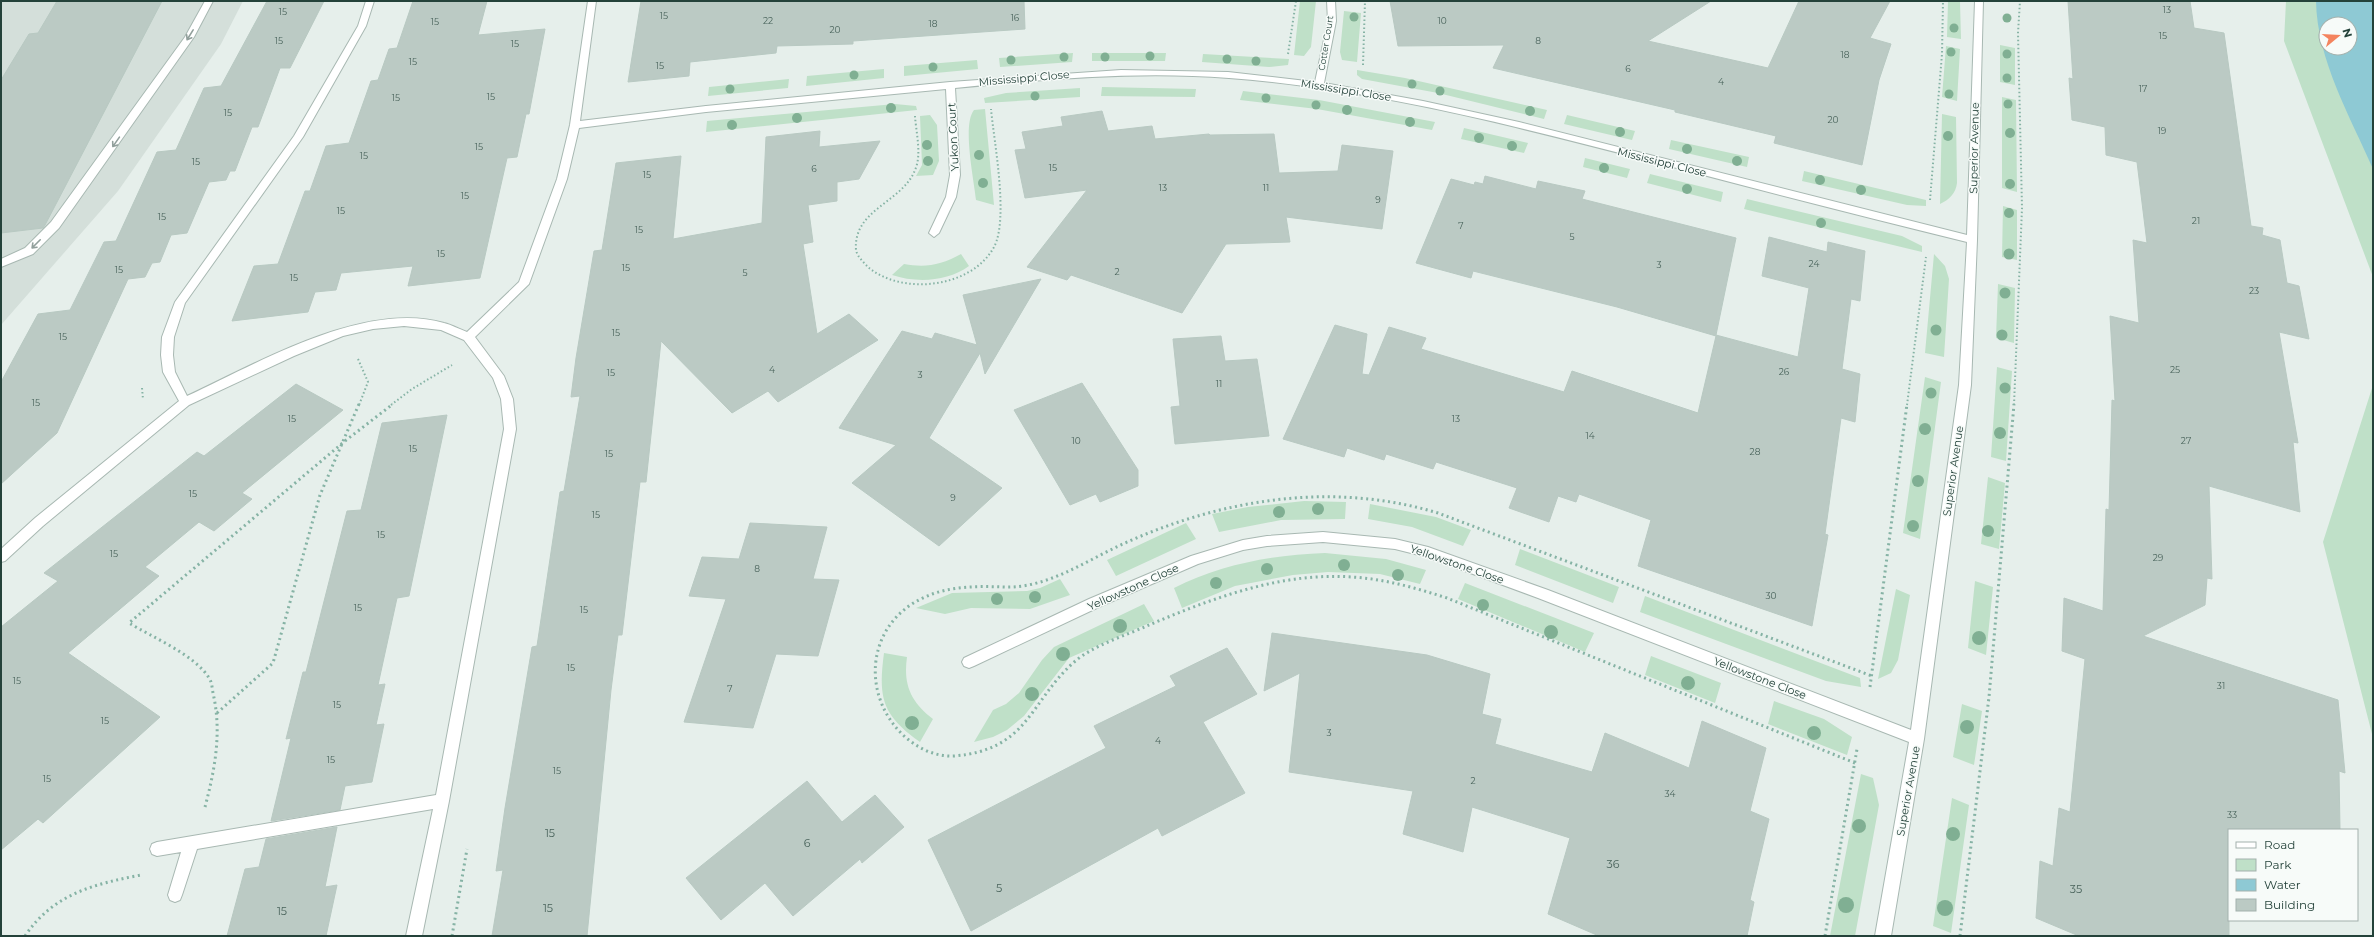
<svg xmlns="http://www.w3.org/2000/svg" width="2374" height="937" viewBox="0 0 2374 937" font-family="Montserrat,sans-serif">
<rect width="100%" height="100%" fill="#e6efeb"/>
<!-- built -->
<path fill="#d4dfda" d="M 1,1 L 243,1 L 221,44 L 118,191 L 1,325 Z"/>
<!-- green -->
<path fill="#bfe0c8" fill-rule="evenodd" d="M 1300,1 L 1316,1 L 1311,47 L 1304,56 L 1294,55 Z
M 1948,1 L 1960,2 L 1961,39 L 1947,37 Z
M 2286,1 L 2373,1 L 2373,277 L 2284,41 ZM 2326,24 L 2350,24 L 2350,48 L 2326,48 Z
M 1344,11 L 1361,13 L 1357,62 L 1342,60 L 1340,52 Z
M 2000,45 L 2015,48 L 2015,85 L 2000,82 Z
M 1946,46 L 1960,49 L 1957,101 L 1942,97 Z
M 1073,53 L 1072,62 L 1000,67 L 999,58 Z
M 1092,53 L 1166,53 L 1165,61 L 1092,61 Z
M 1203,54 L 1289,59 L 1288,65 L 1269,67 L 1202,62 Z
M 977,60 L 978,69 L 904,76 L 904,66 Z
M 884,69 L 884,78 L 806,86 L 807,76 Z
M 1357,70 L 1405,78 L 1547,110 L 1544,119 L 1438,93 L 1362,79 L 1357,75 Z
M 789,79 L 788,88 L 708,96 L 709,87 Z
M 1102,87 L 1196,89 L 1195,97 L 1101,96 Z
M 1080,88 L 1080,97 L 985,103 L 984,98 L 1006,93 Z
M 1243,91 L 1319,100 L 1435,122 L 1432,130 L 1317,109 L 1240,100 Z
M 2002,97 L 2016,100 L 2017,192 L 2002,188 Z
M 895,104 L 916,106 L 917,110 L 706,132 L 707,121 Z
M 985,109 L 994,205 L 976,200 C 974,179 962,125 974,110 Z
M 1942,114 L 1956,117 L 1957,183 C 1956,193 1949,200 1940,204 Z
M 930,115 L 937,125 L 939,161 L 933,175 L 916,176 L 922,165 L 920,116 Z
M 1567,115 L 1635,131 L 1632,140 L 1564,124 Z
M 1464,128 L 1528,143 L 1524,153 L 1461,139 Z
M 1671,140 L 1749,157 L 1747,167 L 1669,149 Z
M 1585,158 L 1630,169 L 1627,178 L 1583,167 Z
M 1804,171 L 1926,200 L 1926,206 L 1907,205 L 1802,181 Z
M 1650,174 L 1723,192 L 1721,202 L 1647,183 Z
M 1747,199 L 1902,236 L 1922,246 L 1922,252 L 1744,209 Z
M 2003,206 L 2017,210 L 2017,260 L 2002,257 Z
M 961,254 L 969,266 C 947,282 916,283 892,275 L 904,264 C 926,268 941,265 961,254 Z
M 1934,254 L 1945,266 L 1949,279 L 1944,357 L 1925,353 Z
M 1998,284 L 2015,288 L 2014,343 L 1996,338 Z
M 1997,367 L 2012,371 L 2006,461 L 1991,457 Z
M 1925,377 L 1941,382 L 1920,539 L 1903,533 Z
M 2373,385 L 2373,738 L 2323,542 Z
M 1988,477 L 2005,483 L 1999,549 L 1981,544 Z
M 1304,501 L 1346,502 L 1345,519 L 1281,520 L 1219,532 L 1212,514 L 1248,507 Z
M 1370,504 L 1436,517 L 1471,530 L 1463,546 L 1412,527 L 1368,519 Z
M 1186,523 L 1196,539 L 1116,576 L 1107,560 Z
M 1520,549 L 1619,587 L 1613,603 L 1515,565 Z
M 1325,553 L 1386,559 L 1426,570 L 1420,584 L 1380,574 L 1328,572 L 1293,575 L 1235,586 L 1182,608 L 1174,588 C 1222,564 1272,555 1325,553 Z
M 1060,579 L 1070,595 L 1030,609 L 971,608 L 945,614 L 916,608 L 952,593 L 1027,591 L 1040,588 Z
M 1975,581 L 1993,587 L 1986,655 L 1968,648 Z
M 1465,583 L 1594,633 L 1585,652 L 1458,599 Z
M 1896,589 L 1910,595 L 1898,660 L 1891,673 L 1878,679 Z
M 1645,596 L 1860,678 L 1861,687 L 1826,681 L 1640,612 Z
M 1144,604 L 1154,621 L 1069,658 L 1024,716 L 1007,730 L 993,737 L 974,742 L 993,710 L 1006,704 L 1019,693 L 1042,660 L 1054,647 Z
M 884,653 L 907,657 C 903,685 911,702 933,719 L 920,742 C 882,715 878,698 884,653 Z
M 1651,656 L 1721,683 L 1715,703 L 1645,675 Z
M 1774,701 L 1824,719 L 1852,737 L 1847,755 L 1768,724 Z
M 1962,704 L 1982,711 L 1974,765 L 1953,757 Z
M 1861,774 L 1873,778 L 1879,805 L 1855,936 L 1830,936 Z
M 1952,798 L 1969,805 L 1951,933 L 1933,926 Z"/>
<!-- water -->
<path fill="#8ec9d4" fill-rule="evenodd" d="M 2316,1 L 2373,1 L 2373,169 C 2350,116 2317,60 2316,1 ZM 2326,24 L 2350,24 L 2350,48 L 2326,48 Z"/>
<!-- building -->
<path fill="#bbcac4" stroke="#b8c9c2" d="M 57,1 L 162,1 L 45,225 L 43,228 L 1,233 L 1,80 L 29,34 L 38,33 Z
M 267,1 L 324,1 L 290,68 L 280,68 L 258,127 L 252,127 L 235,171 L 230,171 L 226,180 L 209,182 L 187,233 L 171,235 L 160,262 L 152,263 L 145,277 L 128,279 L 57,433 L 1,484 L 1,382 L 38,314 L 70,310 L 104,242 L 116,241 L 157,152 L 176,150 L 204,88 L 221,86 Z
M 413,1 L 487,1 L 478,35 L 545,29 L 529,114 L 526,114 L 517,157 L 507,158 L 480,278 L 408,286 L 413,266 L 341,273 L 336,290 L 315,292 L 308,312 L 232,321 L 254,266 L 278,264 L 305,191 L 310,191 L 326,146 L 349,143 L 371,81 L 378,80 L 389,49 L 397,48 Z
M 641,1 L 1024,1 L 1025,29 L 853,41 L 853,44 L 777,46 L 776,53 L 690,62 L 689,76 L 628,82 Z
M 1390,1 L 1711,1 L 1648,41 L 1768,68 L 1799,1 L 1890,1 L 1870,38 L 1891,44 L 1879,80 L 1862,165 L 1774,143 L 1776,136 L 1675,112 L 1675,110 L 1493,68 L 1504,45 L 1398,46 Z
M 2068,1 L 2190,1 L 2194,28 L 2224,33 L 2251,226 L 2263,228 L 2262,235 L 2280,240 L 2287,283 L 2299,286 L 2309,339 L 2279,332 L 2298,443 L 2293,442 L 2300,512 L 2209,486 L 2212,579 L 2207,578 L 2205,605 L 2143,636 L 2338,700 L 2345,773 L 2339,771 L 2340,830 L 2229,830 L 2229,936 L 2079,936 L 2036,918 L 2040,861 L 2053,866 L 2059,808 L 2070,812 L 2085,659 L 2062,651 L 2064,598 L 2103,611 L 2106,509 L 2109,510 L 2112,400 L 2115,401 L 2110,316 L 2139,323 L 2133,240 L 2147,243 L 2137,162 L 2106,155 L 2105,127 L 2072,120 L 2069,78 L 2073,79 Z
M 1102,111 L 1108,131 L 1152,126 L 1155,139 L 1209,134 L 1210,135 L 1274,134 L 1279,173 L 1338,171 L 1342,145 L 1393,151 L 1382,229 L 1286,217 L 1290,242 L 1226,244 L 1182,313 L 1071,275 L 1067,280 L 1027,267 L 1087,190 L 1025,198 L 1015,150 L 1026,149 L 1022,132 L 1063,126 L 1061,117 Z
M 820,131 L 819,147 L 880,141 L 859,179 L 837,182 L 837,201 L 808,205 L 813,242 L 803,244 L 817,334 L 849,314 L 878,340 L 778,402 L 768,391 L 732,413 L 661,341 L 646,482 L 640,482 L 622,635 L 618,635 L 611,690 L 587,936 L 492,936 L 503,870 L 496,871 L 505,808 L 532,647 L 537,646 L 560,492 L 564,491 L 580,396 L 571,397 L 576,358 L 594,251 L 602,250 L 616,163 L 681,156 L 673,239 L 762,223 L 766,137 Z
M 1485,176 L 1536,189 L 1538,181 L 1585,191 L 1582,199 L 1736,238 L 1716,335 L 1798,357 L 1809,288 L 1762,276 L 1769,237 L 1827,252 L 1828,242 L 1865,251 L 1860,301 L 1851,299 L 1842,369 L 1860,374 L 1855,422 L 1841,418 L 1825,534 L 1828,535 L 1812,626 L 1638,566 L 1651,520 L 1579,494 L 1576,502 L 1558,496 L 1549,522 L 1509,508 L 1517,488 L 1436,462 L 1433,469 L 1386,454 L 1384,460 L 1347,448 L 1344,457 L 1283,439 L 1335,325 L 1367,334 L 1362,374 L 1369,375 L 1389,327 L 1426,338 L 1421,349 L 1564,392 L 1572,371 L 1698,413 L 1716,336 L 1617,307 L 1473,271 L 1471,278 L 1416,263 L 1451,179 L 1474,185 L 1475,182 L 1483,184 Z
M 1041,279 L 985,374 L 980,353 L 929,438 L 1002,488 L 939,546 L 852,483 L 896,445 L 839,428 L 902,331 L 932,339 L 935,333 L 977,345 L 963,295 Z
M 1221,336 L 1225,361 L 1257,359 L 1269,436 L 1175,444 L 1171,407 L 1180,406 L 1173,339 Z
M 1082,383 L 1138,470 L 1138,486 L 1100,502 L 1096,494 L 1070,505 L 1014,410 Z
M 296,384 L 343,410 L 242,493 L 252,499 L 214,531 L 199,522 L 145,567 L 159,576 L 68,653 L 160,717 L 43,823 L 38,819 L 1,850 L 1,627 L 58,581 L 44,573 L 197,452 L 204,456 Z
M 447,415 L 409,596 L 397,598 L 378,685 L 385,684 L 376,725 L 384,724 L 372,782 L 345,786 L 340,810 L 271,821 L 291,738 L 286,739 L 303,672 L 306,672 L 347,511 L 361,510 L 382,423 Z
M 750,523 L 827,527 L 813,579 L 839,580 L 818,656 L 776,654 L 753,728 L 684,722 L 726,599 L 689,596 L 702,557 L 739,559 Z
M 1272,633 L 1427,655 L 1490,674 L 1482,714 L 1501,719 L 1495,744 L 1592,772 L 1605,733 L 1689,768 L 1702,721 L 1766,748 L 1750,811 L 1769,819 L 1750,900 L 1754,902 L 1747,936 L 1599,936 L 1548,914 L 1570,838 L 1472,807 L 1463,852 L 1403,834 L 1413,791 L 1289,772 L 1300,673 L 1264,691 Z
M 1227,648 L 1257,694 L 1203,722 L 1245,793 L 1162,836 L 1158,828 L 971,931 L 928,840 L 1106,748 L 1094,726 L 1176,686 L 1170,676 Z
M 807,781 L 842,822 L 875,795 L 904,827 L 862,863 L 860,859 L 793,916 L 765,883 L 721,920 L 686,878 Z
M 337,827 L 325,887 L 337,885 L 326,936 L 227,936 L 245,869 L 259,867 L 266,839 Z"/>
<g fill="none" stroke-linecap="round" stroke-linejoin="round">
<defs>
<path id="lane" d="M 205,1 L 213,1 L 194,37 L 59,228 L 33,254 L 1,267 L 1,259 L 25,248 L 51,222 L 185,37 Z
M 366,1 L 374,1 L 366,26 L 303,137 L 185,303 L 174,337 L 173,355 L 175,372 L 187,396 C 258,363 365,300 444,323 C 452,325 459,329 467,332 L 519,282 L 557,179 L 570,125 L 588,1 L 596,1 L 580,121 L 706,106 L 711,109 L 706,112 L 579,128 L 567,179 L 529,284 L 475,337 L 504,376 L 513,399 L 516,429 L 449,801 L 422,936 L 406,936 L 433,809 L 197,849 L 182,895 L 180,900 L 175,902 L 170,900 L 168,895 L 181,852 L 157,856 L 152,854 L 150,849 L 152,844 L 157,842 L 436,795 L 504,429 L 501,399 L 493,378 L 464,340 L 441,330 L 404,326 L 373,329 L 343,336 L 294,356 L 189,405 L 43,526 L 5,561 L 1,562 L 1,549 L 35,518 L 179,401 L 163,372 L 161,355 L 162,337 L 175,302 L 294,136 L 358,26 Z"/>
<path id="street" d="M 1327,1 L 1335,1 L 1336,21 L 1324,83 L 1423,101 L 1519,122 L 1967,235 L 1975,1 L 1983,1 L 1977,240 L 1971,385 L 1924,739 L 1891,936 L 1875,936 L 1909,742 L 1538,598 L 1427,557 L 1395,549 L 1323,542 L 1267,546 L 1243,550 L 1198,564 L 1099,607 L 974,666 L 969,668 L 964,666 L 962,662 L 964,658 L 1089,599 L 1191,556 L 1243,540 L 1267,536 L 1323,532 L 1395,539 L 1428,547 L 1548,590 L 1911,730 L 1959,385 L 1967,242 C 1861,216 1756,189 1650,161 C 1512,125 1372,89 1229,78 C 1138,71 1046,79 955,88 L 960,175 L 956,197 L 939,233 L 934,237 L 929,233 L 946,197 L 950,175 L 946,89 L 706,112 L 701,109 L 706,106 L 950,82 L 1121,70 L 1228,72 L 1315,82 L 1328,21 Z"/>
</defs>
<!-- lane casing -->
<use href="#lane" stroke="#a8b8b2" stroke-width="2"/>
<!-- street casing -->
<use href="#street" stroke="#a8b8b2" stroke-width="2"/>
<!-- path-far1 -->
<path stroke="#86b3a5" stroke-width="2" stroke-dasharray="1.5 2.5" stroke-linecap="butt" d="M 1288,54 L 1296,1
M 1363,65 L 1365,1
M 915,116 C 916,132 922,155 915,170 C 902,203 853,209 856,250 C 857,256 863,262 868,267 C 902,296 972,288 994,247 C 1009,219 994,142 991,109
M 1930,200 L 1942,54 L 1943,1
M 358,359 L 368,382 L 359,405
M 142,388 L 143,399
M 391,405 L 412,389 L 452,365
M 1907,405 L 1926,257
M 2014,405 L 2022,208 L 2018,33 L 2020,1"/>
<!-- path -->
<path stroke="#86b3a5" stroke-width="3" stroke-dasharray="2 3.5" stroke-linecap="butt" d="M 1870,687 L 1907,404
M 217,713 L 273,663 L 320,495 L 359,404
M 1855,763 L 1447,598 C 1416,588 1385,579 1352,577 C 1281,572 1213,598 1149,625 C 1125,636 1093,645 1073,663 C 1029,703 1028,750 954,756 C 934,757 915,747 901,733 C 860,691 868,622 925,597 C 949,586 977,586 1003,587 C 1047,589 1085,561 1125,543 C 1223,499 1332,481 1438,513 L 1872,676
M 205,807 C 215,769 222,732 213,693 C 212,688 212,682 209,678 C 195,655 152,637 129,623 L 345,441 L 393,404
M 25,936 C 53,894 94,884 141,875
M 452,936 L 467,849
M 1825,936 L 1857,749
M 1960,936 L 1989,697 L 2014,404"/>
<!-- lane -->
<use href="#lane" fill="#fff" fill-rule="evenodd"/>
<!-- street -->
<use href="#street" fill="#fff" fill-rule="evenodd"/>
</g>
<!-- trees -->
<g fill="#80af93">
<circle cx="1354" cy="17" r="4.5"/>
<circle cx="2007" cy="18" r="4.5"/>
<circle cx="1954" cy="28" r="4.5"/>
<circle cx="1951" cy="52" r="4.5"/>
<circle cx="2007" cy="54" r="4.5"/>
<circle cx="1150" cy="56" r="4.5"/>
<circle cx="1064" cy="57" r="4.5"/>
<circle cx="1105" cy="57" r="4.5"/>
<circle cx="1227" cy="59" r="4.5"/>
<circle cx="1011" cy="60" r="4.5"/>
<circle cx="1256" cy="61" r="4.5"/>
<circle cx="933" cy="67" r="4.5"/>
<circle cx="854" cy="75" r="4.5"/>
<circle cx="2007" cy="78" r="4.5"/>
<circle cx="1412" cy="84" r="4.5"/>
<circle cx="730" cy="89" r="4.5"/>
<circle cx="1440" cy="91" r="4.5"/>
<circle cx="1949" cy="94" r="4.5"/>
<circle cx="1035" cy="96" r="4.5"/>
<circle cx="1266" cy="98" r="4.5"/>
<circle cx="2008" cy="104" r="4.5"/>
<circle cx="1316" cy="105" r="4.5"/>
<circle cx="891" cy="108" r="5"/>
<circle cx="1347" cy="110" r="5"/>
<circle cx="1530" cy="111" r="5"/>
<circle cx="797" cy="118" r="5"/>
<circle cx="1410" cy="122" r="5"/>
<circle cx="732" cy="125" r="5"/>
<circle cx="1620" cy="132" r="5"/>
<circle cx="2010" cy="133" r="5"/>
<circle cx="1948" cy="136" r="5"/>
<circle cx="1479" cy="138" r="5"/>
<circle cx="927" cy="145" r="5"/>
<circle cx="1512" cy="146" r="5"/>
<circle cx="1687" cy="149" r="5"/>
<circle cx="979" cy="155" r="5"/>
<circle cx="928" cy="161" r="5"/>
<circle cx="1737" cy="161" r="5"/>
<circle cx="1604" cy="168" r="5"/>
<circle cx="1820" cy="180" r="5"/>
<circle cx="983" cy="183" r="5"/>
<circle cx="2010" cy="184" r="5"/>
<circle cx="1687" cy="189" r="5"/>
<circle cx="1861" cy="190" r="5"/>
<circle cx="2009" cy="213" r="5"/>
<circle cx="1821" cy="223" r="5"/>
<circle cx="2009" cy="254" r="5.5"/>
<circle cx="2005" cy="293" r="5.5"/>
<circle cx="1936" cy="330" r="5.5"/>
<circle cx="2002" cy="335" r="5.5"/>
<circle cx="2005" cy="388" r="5.5"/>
<circle cx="1931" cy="393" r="5.5"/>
<circle cx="1925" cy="429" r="6"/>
<circle cx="2000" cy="433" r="6"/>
<circle cx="1918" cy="481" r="6"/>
<circle cx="1318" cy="509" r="6"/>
<circle cx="1279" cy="512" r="6"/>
<circle cx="1913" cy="526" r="6"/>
<circle cx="1988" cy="531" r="6"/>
<circle cx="1344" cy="565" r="6"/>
<circle cx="1267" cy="569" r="6"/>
<circle cx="1398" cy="575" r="6"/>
<circle cx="1216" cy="583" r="6"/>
<circle cx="1035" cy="597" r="6"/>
<circle cx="997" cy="599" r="6"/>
<circle cx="1483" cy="605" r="6"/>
<circle cx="1120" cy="626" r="7"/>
<circle cx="1551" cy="632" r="7"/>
<circle cx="1979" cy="638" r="7"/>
<circle cx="1063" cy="654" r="7"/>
<circle cx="1688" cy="683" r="7"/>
<circle cx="1032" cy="694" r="7"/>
<circle cx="912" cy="723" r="7"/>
<circle cx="1967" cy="727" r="7"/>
<circle cx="1814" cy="733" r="7"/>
<circle cx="1859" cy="826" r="7"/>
<circle cx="1953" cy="834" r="7"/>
<circle cx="1846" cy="905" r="8"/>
<circle cx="1945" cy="908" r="8"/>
</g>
<!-- one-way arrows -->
<defs><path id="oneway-shaft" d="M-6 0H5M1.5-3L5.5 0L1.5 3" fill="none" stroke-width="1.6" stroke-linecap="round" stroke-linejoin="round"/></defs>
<g stroke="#92a09c">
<use href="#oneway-shaft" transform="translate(190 35) rotate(122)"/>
<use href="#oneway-shaft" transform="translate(116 142) rotate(125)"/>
<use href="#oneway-shaft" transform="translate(36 244) rotate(135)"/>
</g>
<g text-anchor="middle" stroke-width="3" stroke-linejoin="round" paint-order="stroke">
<!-- number labels -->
<g font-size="9" fill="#4a645c">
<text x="2167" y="13">13</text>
<text x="283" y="15">15</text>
<text x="664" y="19">15</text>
<text x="1015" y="21">16</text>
<text x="768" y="24">22</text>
<text x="1442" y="24">10</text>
<text x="435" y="25">15</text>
<text x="933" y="27">18</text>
<text x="835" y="33">20</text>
<text x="2163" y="39">15</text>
<text x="279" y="44">15</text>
<text x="1538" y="44">8</text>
<text x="515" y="47">15</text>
<text x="1845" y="58">18</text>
<text x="413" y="65">15</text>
<text x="660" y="69">15</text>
<text x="1628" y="72">6</text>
<text x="1721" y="85">4</text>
<text x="2143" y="92">17</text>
<text x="491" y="100">15</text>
<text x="396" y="101">15</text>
<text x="228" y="116">15</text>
<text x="1833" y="123">20</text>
<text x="2162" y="134">19</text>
<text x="479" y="150">15</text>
<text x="364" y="159">15</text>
<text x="196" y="165">15</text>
<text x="1053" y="171">15</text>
<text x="814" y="172">6</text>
<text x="647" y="178">15</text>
<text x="1163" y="191">13</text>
<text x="1266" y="191">11</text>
<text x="465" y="199">15</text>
<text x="1378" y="203">9</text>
<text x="341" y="214">15</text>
<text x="162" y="220">15</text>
<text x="2196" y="224">21</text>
<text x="1461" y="229">7</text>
<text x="639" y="233">15</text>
<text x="1572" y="240">5</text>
<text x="441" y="257">15</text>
<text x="1814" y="267">24</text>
<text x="1659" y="268">3</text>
<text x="626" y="271">15</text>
<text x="119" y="273">15</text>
<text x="1117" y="275">2</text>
<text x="745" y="276">5</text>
<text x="294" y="281">15</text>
<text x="2254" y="294">23</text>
<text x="616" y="336">15</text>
<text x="63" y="340">15</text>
<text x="772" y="373">4</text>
<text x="2175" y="373">25</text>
<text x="1784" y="375">26</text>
<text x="611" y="376">15</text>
<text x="920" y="378">3</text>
<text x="1219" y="387">11</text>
<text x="36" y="406">15</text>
<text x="292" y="422">15</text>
<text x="1456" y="422">13</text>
<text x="1590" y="439">14</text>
<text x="1076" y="444">10</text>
<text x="2186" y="444">27</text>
<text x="413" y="452">15</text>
<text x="1755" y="455">28</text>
<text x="609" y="457">15</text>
<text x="193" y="497">15</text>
<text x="953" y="501">9</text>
<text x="596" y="518">15</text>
<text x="381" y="538">15</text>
<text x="114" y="557">15</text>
<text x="2158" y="561">29</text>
<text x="757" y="572">8</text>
<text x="1771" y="599">30</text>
<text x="358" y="611">15</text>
<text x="584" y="613">15</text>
<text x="571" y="671">15</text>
<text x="17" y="684">15</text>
<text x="2221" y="689">31</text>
<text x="730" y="692">7</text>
<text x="337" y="708">15</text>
<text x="105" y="724">15</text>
<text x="1329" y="736">3</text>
<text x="1158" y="744">4</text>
<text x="331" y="763">15</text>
<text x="557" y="774">15</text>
<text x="47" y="782">15</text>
<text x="1473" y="784">2</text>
<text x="1670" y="797">34</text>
<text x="2232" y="818">33</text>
</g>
<!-- far-street labels -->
<g font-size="9" fill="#24423a" stroke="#f7fbf9">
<text transform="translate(1326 43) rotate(-81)" y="3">Cotter Court</text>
</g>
<!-- street labels -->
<g font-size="11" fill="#24423a" stroke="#f7fbf9">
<text transform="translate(1024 78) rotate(-5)" y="4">Mississippi Close</text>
<text transform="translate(1346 90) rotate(9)" y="4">Mississippi Close</text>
<text transform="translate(953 137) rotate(-93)" y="4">Yukon Court</text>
<text transform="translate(1974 148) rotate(-89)" y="4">Superior Avenue</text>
<text transform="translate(1662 162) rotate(14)" y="4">Mississippi Close</text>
<text transform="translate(1953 471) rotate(-82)" y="4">Superior Avenue</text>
<text transform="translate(1457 564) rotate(19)" y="4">Yellowstone Close</text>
<text transform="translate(1133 587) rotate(-24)" y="4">Yellowstone Close</text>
<text transform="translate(1760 678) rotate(21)" y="4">Yellowstone Close</text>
<text transform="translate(1908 791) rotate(-80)" y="4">Superior Avenue</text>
</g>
<!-- near-number labels -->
<g font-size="11" fill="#4a645c">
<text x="550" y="837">15</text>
<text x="807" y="847">6</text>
<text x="1613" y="868">36</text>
<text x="999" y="892">5</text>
<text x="2076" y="893">35</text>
<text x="548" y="912">15</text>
<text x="282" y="915">15</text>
</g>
</g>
<!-- border -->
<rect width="2374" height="937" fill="none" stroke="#24423a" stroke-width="4"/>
<!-- legend -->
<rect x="2228" y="829" width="130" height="92" fill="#f7fbf9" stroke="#a3b1ad"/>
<rect x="2236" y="842" width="20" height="6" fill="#ffffff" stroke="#a3b1ad"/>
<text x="2264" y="849" font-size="12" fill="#24423a">Road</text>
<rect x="2236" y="859" width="20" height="12" fill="#bfe0c8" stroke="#a3b1ad"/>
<text x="2264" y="869" font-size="12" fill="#24423a">Park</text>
<rect x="2236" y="879" width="20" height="12" fill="#8ec9d4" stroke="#a3b1ad"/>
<text x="2264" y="889" font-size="12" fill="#24423a">Water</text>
<rect x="2236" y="899" width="20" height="12" fill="#bbcac4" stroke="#a3b1ad"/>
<text x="2264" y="909" font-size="12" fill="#24423a">Building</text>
<!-- north arrow -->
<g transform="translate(2338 36) rotate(72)"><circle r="19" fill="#f7fbf9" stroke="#a3b1ad"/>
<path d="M0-3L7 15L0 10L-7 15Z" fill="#f4845f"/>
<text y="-6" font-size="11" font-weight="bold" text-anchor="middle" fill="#24423a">N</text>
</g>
</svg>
